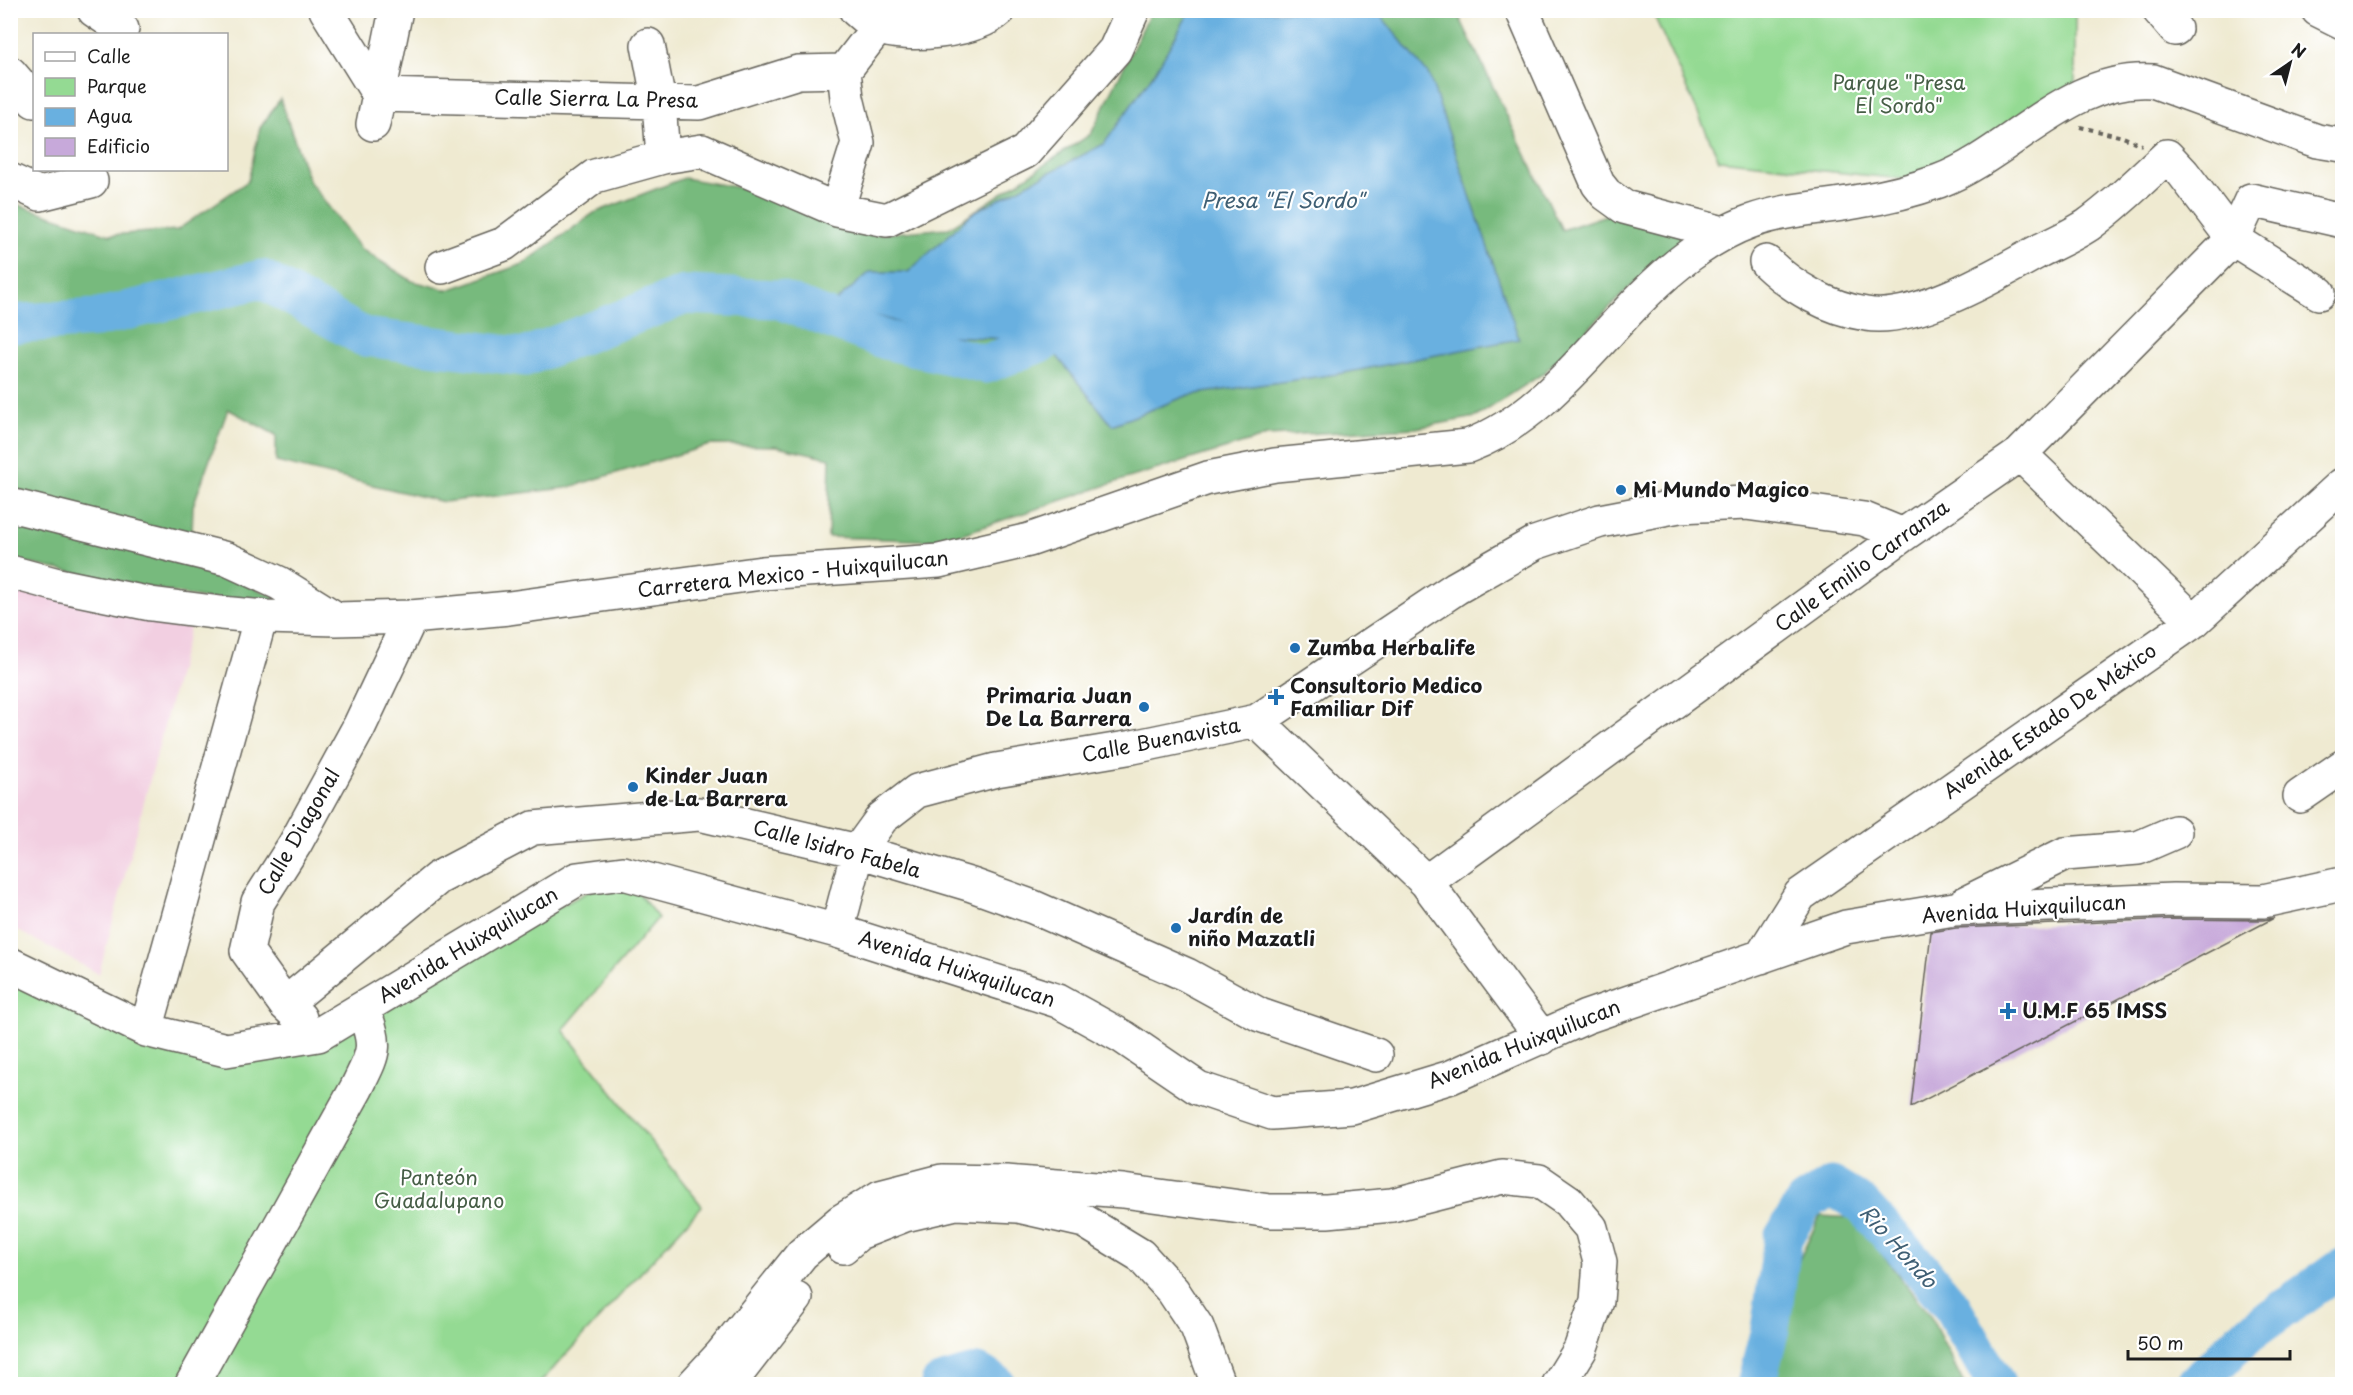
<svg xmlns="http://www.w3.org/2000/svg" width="2353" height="1395" viewBox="0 0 2353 1395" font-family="'Playpen Sans',sans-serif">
<rect width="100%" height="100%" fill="#fff"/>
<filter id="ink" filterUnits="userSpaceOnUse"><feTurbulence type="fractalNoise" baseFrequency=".0167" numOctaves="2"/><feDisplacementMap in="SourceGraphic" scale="12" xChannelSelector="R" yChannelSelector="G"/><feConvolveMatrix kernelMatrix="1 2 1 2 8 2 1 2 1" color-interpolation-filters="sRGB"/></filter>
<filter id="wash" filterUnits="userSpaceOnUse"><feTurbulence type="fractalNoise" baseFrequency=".008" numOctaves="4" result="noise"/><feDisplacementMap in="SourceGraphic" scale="24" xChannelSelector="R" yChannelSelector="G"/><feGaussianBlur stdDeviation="1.35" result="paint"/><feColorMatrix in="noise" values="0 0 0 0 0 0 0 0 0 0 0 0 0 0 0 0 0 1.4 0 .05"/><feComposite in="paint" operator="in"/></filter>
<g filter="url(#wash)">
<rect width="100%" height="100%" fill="#efead1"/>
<!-- built -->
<path fill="#f2cfe1" d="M 11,584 L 190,627 L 99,974 L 11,927 Z"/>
<!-- green -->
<path fill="#94da93" stroke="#587b58" stroke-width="1.5" d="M 1652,11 L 2075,11 L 2075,89 L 1973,156 L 1911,180 L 1719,160 Z
M 623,873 L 658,918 L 563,1030 L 702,1206 L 539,1384 L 11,1384 L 10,964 L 226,1050 L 319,1035 Z"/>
<!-- forest -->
<path fill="#77ba7d" stroke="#4a6b4c" stroke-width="1.5" d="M 1456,10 L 1562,230 L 1615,212 L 1690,235 L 1627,290 L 1544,373 L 1476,417 L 1416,428 L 1267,436 L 1122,480 L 941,541 L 828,537 L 830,458 L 777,446 L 710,445 L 566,488 L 444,502 L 276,462 L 276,435 L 228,409 L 193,506 L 191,561 L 295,605 L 224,603 L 11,560 L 10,202 L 110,235 L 177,230 L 248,181 L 260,128 L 280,99 L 309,181 L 361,249 L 412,281 L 448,290 L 523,264 L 594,213 L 684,178 L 764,192 L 870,235 L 949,228 L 1091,134 L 1151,11 Z
M 1820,1216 L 1854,1218 L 1930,1316 L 1964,1384 L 1771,1384 L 1797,1264 Z"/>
<!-- water -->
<path fill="#69b0e0" stroke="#42667e" stroke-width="1.5" d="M 1190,11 L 1377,11 L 1429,75 L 1519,339 L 1344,373 L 1189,395 L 1112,425 L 1045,341 L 928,335 L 890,320 L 833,304 L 870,272 L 908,272 L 974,212 L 1104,144 L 1156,70 Z"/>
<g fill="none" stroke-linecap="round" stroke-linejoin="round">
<!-- river -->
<path stroke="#69b0e0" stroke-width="39" d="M 10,324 L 96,318 L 262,279 L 364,337 L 525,357 L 685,295 L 777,299 L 886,340 L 986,364 L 1045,341
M 940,1384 L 978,1373 L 996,1384
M 1756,1384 L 1770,1329 L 1783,1238 L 1804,1203 L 1831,1186 L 1861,1204 L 1912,1259 L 1952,1307 L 1996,1384
M 2195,1384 L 2249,1333 L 2342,1267"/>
</g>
<g id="blocks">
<!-- building -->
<path fill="#c7a9da" d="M 2274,918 L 1911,1107 L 1931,932 L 1956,928 L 2173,919 L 2263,920 Z"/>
</g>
</g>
<g filter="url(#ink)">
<use href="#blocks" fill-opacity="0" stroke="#66645b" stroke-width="1.5"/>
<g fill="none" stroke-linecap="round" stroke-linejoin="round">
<defs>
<path id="minor" d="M 94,10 L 122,29
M 326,10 L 379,95 L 699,103 L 798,72 L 844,71
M 856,10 C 863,16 871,24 878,27 C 907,39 976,31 999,10
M 1522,10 L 1598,184 L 1606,194 L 1624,207 L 1723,233
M 2159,10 L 2175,29
M 2318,10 L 2342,22
M 648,45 L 659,102 L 663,157
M 10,73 L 34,101
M 373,124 L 396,10
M 10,180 L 40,194 L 91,181
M 837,210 L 858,143 L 847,98 L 844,71 L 878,27
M 1766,262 C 1793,288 1828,308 1866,314 C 1915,323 1996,275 2039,251 C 2055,243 2073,235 2088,225 C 2116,205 2141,180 2167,156 L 2183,173 L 2233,239 L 2319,293
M 442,267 L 504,244 L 595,176 L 663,157 L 702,151 L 837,210 L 887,220 L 1025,152 L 1115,50 L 1133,10
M 2020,454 L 2194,621
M 1257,721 L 1426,882 L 1542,1038
M 2300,796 L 2342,767
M 1426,882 L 1903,535 L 2020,454 L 2233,239 L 2251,200 L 2342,221
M 1964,904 L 2065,854 L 2138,848 L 2175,832
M 837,931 L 858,851 L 882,818 L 917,791 L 996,770 L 1133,747 L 1257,721 L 1456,588 L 1535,543 L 1600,521 L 1679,506 L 1746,503 L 1864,519 L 1903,535
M 1761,957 L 1800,895 L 2194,621 L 2342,485
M 10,964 L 146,1030 L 226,1050 L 318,1035 L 577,879 L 623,873 L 837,931 L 1058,1001 L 1123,1037 L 1198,1088 L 1272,1113 L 1352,1107 L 1451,1077 L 1586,1017 L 1846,927 L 1954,909 L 2173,900 L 2263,901 L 2342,884
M 285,1004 L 438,878 L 533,828 L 699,814 L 858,851 L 972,885 L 1033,907 L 1187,975 L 1260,1015 L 1376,1055
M 300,1018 L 285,1004 L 247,951 L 258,902 L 295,844 L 359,727 L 411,617
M 146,1030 L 261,616
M 843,1247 L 859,1233 L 905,1215 L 956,1203 L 1018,1206 L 1084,1221 L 1140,1255 L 1173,1291 L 1197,1327 L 1218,1384
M 192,1384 L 356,1089 C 375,1050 378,1049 363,1008
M 694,1384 L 721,1355 L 802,1254 L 841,1221 L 880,1197 L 942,1181 L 1006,1182 L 1123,1191 L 1270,1211 L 1327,1211 L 1392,1205 L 1502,1177 L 1539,1181 L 1568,1201 L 1591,1228 L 1600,1262 L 1597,1301 L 1580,1350 L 1559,1384
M 729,1384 L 796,1298"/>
<path id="major" d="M 10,505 L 227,559 L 279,583 L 335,618
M 10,572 L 58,585 L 151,604 L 221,613 L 266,617 L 336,619 L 411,617 L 509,608 L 762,573 L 939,561 L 1029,540 L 1208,478 L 1275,465 L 1468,446 C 1561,411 1611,312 1690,255 C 1708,242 1727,230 1749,222 C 1785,209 1823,208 1860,201 C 1886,197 1914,190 1939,181 C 2012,153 2069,75 2153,81 L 2317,141 L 2342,145"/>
</defs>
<!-- minor casing -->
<use href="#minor" stroke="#66645b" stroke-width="36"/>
<!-- major casing -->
<use href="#major" stroke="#66645b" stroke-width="36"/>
<!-- path -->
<path stroke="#66645b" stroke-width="4" stroke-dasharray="4.5 4.5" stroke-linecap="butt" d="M 2080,127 L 2123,137 L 2142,145"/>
<!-- minor -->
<use href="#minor" stroke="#fff" stroke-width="33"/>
<!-- major -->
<use href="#major" stroke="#fff" stroke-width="33"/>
</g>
</g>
<!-- markers -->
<g fill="#1f6fb2" stroke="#fff" stroke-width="2">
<circle cx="1621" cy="490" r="6"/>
<circle cx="1295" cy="648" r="6"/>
<path d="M1273 688h6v6h6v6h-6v6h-6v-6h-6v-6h6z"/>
<circle cx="1144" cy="707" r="6"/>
<circle cx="633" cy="787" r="6"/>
<circle cx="1176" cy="928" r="6"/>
<path d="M2005 1002h6v6h6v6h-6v6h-6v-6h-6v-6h6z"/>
</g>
<g text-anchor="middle" stroke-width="4.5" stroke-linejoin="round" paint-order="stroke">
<!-- park labels -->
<g font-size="20" fill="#465e46" stroke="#fff">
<text x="1899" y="90">Parque "Presa<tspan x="1899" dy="23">El Sordo"</tspan></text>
<text x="439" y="1185">Panteón<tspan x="439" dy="23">Guadalupano</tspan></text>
</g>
<!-- street labels -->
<g font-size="20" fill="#1c1c1c" stroke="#fff">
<text transform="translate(596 99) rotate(1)" y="7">Calle Sierra La Presa</text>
<text transform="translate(1862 566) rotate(-36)" y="7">Calle Emilio Carranza</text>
<text transform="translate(793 574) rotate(-6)" y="7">Carretera Mexico - Huixquilucan</text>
<text transform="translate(2050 721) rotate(-35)" y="7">Avenida Estado De México</text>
<text transform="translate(1161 740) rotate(-11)" y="7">Calle Buenavista</text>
<text transform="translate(299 832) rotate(-60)" y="7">Calle Diagonal</text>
<text transform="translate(837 849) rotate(15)" y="7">Calle Isidro Fabela</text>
<text transform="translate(2024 909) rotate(-4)" y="7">Avenida Huixquilucan</text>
<text transform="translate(468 945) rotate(-31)" y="7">Avenida Huixquilucan</text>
<text transform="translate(957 969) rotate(18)" y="7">Avenida Huixquilucan</text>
<text transform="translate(1524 1044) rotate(-22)" y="7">Avenida Huixquilucan</text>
</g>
<!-- poi labels -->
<g font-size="20" font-weight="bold" fill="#1c1c1c" stroke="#fff" text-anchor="start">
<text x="1633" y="497">Mi Mundo Magico</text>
<text x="1307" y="655">Zumba Herbalife</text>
<text x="1290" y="693">Consultorio Medico<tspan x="1290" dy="23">Familiar Dif</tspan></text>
<text x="1132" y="703" text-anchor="end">Primaria Juan<tspan x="1132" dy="23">De La Barrera</tspan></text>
<text x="645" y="783">Kinder Juan<tspan x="645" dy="23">de La Barrera</tspan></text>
<text x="1188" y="923">Jardín de<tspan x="1188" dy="23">niño Mazatli</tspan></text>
<text x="2022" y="1018">U.M.F 65 IMSS</text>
</g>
<!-- water labels -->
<g font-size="21" font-style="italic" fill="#3f5f74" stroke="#fff">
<text x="1283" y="208">Presa "El Sordo"</text>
<text transform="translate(1898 1247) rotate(48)" y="7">Rio Hondo</text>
</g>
</g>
<!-- margin -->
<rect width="2353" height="1395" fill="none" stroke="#fff" stroke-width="36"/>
<!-- legend -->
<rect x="33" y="33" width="195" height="138" fill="#ffffff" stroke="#a4a4a4" stroke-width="1.5"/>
<rect x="45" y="52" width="30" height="9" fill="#ffffff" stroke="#a4a4a4" stroke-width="1.5"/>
<text x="87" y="63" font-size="18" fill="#1c1c1c">Calle</text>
<rect x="45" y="78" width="30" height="18" fill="#94da93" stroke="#a4a4a4" stroke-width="1.5"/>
<text x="87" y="93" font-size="18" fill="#1c1c1c">Parque</text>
<rect x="45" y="108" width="30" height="18" fill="#69b0e0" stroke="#a4a4a4" stroke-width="1.5"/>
<text x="87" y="123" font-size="18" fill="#1c1c1c">Agua</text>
<rect x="45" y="138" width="30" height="18" fill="#c7a9da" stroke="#a4a4a4" stroke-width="1.5"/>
<text x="87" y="153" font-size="18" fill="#1c1c1c">Edificio</text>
<!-- north arrow -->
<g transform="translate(2290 63) rotate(35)" stroke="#ffffff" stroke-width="4.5" paint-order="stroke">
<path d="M0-4.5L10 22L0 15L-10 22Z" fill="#1c1c1c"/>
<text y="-9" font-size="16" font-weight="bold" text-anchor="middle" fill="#1c1c1c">N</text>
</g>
<!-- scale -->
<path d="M2128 1350v9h162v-9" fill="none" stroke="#1c1c1c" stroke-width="3"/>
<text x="2137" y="1350" font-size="18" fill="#1c1c1c" stroke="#ffffff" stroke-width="4.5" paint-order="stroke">50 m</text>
</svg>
